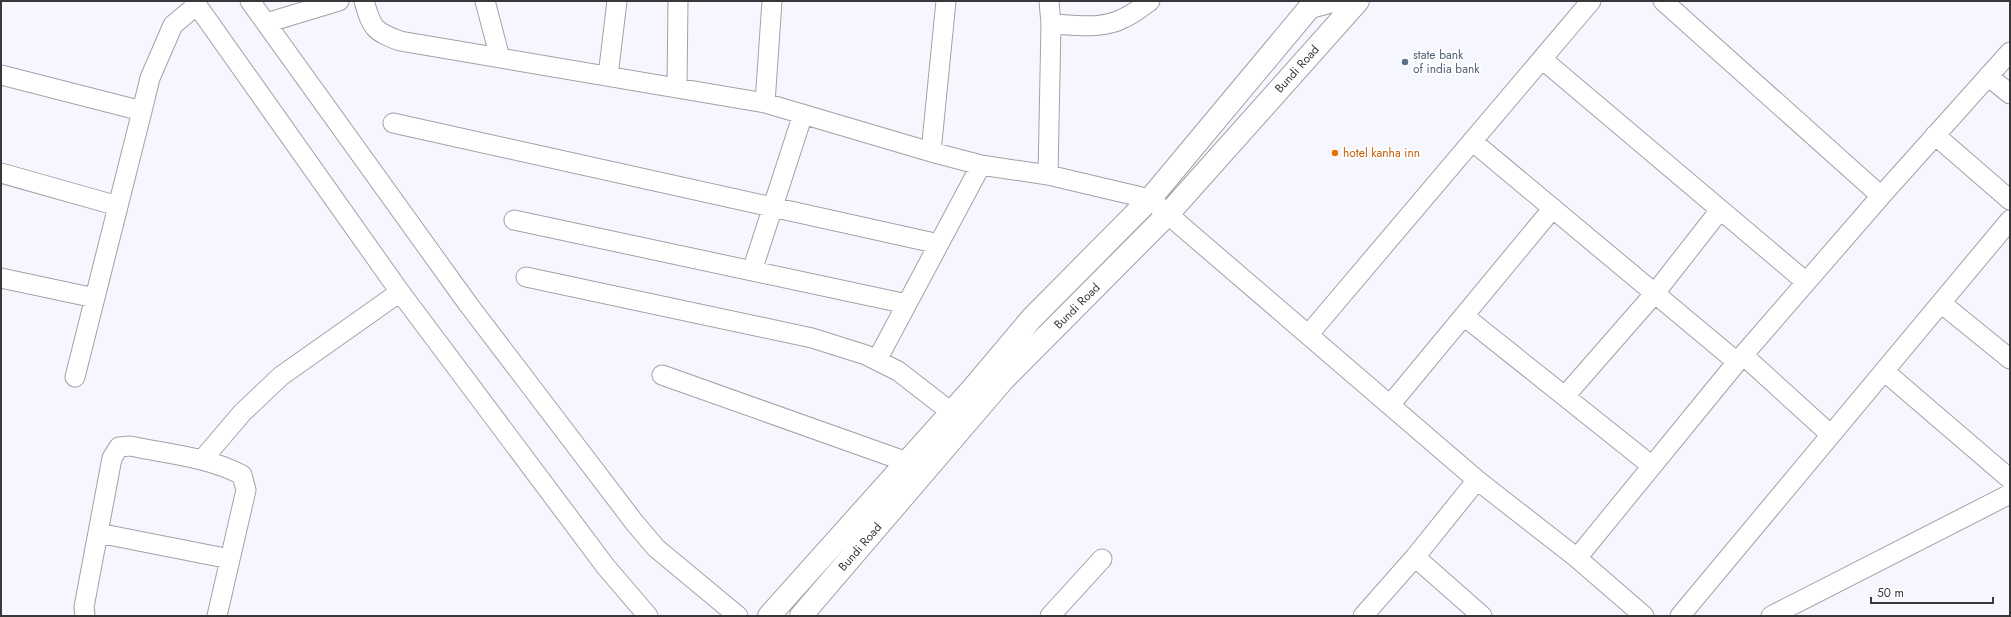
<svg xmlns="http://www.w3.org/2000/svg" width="2011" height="617" viewBox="0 0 2011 617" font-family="Jost,sans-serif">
<rect width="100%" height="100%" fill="#f6f7fe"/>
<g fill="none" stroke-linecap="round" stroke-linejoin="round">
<defs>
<path id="minor" d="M 194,1 L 400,292 L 606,567 L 648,616
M 250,1 L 468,304 L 634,522 L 656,548 L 738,616
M 364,1 C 372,28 373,31 400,41 L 765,103
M 485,1 L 500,58
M 772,1 L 765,103 L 931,152 L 981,165 L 1048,175 L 1150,199 L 1477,480 L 1415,557 L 1482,616
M 266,23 L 339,1
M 1051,24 C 1075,25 1102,30 1124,18 C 1133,14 1142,7 1150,1
M 1542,59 L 1806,282
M 1,75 L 142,111 L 150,78 L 173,25 L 197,5
M 608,76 L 617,1
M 1988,76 L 2010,94
M 677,88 L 678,1
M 393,123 L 939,244
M 1935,135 L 2010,200
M 1472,141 L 1737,362 L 1881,196 L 1663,1
M 931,152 L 946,1
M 1,173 L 118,206
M 1048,175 L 1051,24 L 1049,1
M 1881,196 L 2010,52
M 514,220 L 907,304
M 752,271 L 803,114
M 526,277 L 812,338 L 866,355 L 898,371 L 951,412
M 1,278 L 95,298
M 1941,303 L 2010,359
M 1464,316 L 1652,466
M 1308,335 L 1591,1
M 1743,355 L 1831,435
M 877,360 L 981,165
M 1884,371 L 2010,479
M 662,375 L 907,462
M 75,377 L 142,111
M 1565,396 L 1655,293 L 1720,210
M 1390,405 L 1553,208
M 202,460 L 242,413 L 281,376 L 400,292
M 1477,480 L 1577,558 L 1737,362
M 98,533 L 230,559
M 1577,558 L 1644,616
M 85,616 L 84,607 L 112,458 L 119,447 L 130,446 C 168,454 208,457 242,475 L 246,490 L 217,616
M 1050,616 L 1102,559
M 1363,616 L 1415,557
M 1680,616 L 2010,220
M 1771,616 L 2010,494"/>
<path id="major" d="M 1311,7 L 1333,1
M 769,616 L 973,388 L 1032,318 L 1150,199 L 1315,1
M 801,616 L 1003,380 L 1168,214 L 1358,1"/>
</defs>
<!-- minor casing -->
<use href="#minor" stroke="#a1a2a8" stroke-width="21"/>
<!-- major casing -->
<use href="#major" stroke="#a1a2a8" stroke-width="24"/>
<!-- minor -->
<use href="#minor" stroke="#fff" stroke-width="19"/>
<!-- major -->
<use href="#major" stroke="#fff" stroke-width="22"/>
</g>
<!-- markers -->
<circle fill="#5c6f8a" stroke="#fff" stroke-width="1.5" cx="1405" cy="62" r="4"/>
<circle fill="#e8710a" stroke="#fff" stroke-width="1.5" cx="1335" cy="153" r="4"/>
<g text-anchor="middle" stroke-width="4" stroke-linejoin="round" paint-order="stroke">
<!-- service labels -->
<g font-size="12" fill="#4e5e75" stroke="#fff" text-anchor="start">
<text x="1413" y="59">state bank<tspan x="1413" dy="14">of india bank</tspan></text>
</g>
<!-- street labels -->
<g font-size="12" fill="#38383a" stroke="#fff">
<text transform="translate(1297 69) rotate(-48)" y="4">Bundi Road</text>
<text transform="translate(1077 306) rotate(-45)" y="4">Bundi Road</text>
<text transform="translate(860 547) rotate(-49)" y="4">Bundi Road</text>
</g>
<!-- food labels -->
<g font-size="12" fill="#c56008" stroke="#fff" text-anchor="start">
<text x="1343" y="157">hotel kanha inn</text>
</g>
</g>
<!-- border -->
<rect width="2011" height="617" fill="none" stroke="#38383a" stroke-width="4"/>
<!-- scale -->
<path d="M1871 597v6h122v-6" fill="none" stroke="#38383a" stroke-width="2"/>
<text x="1877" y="597" font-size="12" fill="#38383a" stroke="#ffffff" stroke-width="3" paint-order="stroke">50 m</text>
</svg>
